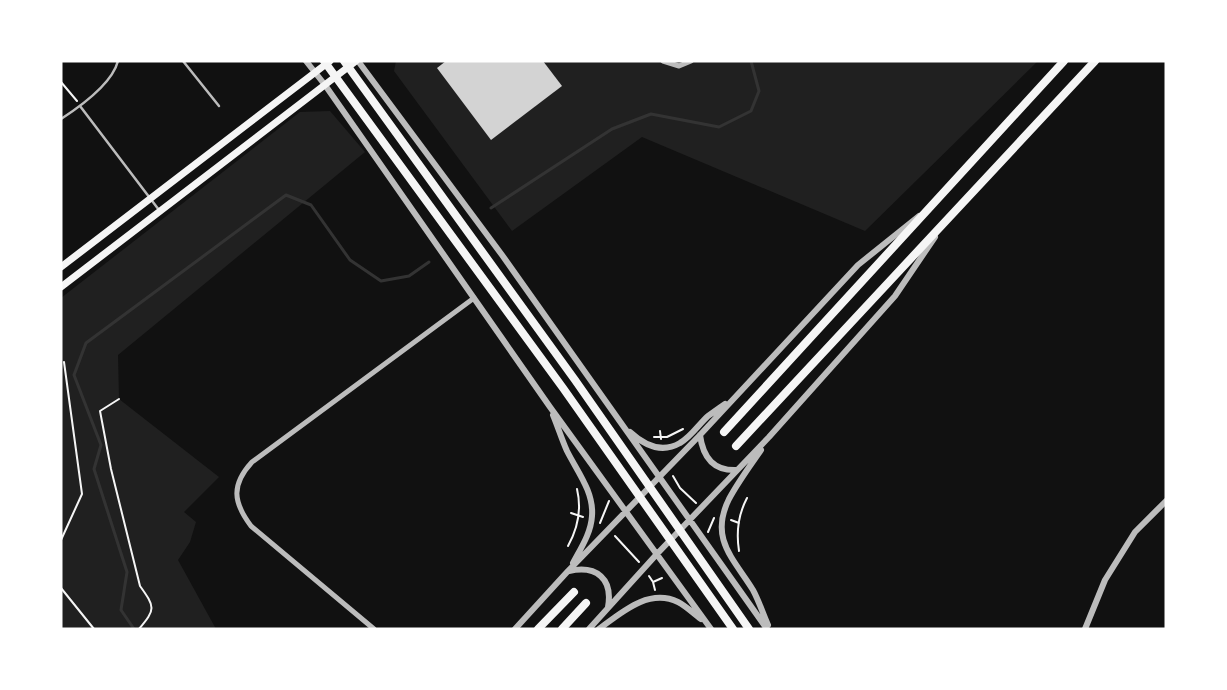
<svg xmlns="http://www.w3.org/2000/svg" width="1227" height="690" viewBox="0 0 1227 690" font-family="Arial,sans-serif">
<rect width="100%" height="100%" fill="#111"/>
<!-- green -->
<path fill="#202020" d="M 396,61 L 1038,61 L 865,231 L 642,137 L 512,231 L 394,71 Z
M 330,111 L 365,152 L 118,355 L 119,399 L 219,477 L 184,512 L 196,522 L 190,542 L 178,560 L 216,629 L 61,629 L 61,298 L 300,112 Z"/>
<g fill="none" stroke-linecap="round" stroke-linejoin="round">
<!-- stream -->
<path stroke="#333" stroke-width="3" d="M 491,208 L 612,129 L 651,114 L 719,127 L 751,111 L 759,91 L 751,61
M 134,629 L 121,610 L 127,572 L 94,469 L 101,445 L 74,375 L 86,343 L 286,195 L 311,205 L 350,260 L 381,281 L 409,276 L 429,262"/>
</g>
<!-- building -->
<path fill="#d3d3d3" d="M 446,61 L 543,61 L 562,86 L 491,140 L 437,68 Z"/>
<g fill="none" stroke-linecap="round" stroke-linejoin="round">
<!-- path -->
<path stroke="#f5f5f5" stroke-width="2" d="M 61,82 L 77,101
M 119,399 L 100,411 L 111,469 L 140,586 C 155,607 156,609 139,629
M 660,431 L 661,439
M 654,437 L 667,437 L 683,429
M 673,476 L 680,488 L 696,503
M 571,513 L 583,517
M 731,520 L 739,523
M 600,523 L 609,501
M 708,532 L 714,518
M 615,536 L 639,562
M 61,540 L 82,494 L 64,362
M 568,546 C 578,528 582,510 577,489
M 739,551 C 736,532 738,515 747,498
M 649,576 L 653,582 L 655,590
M 653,582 L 662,578
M 61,588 L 94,629"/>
<!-- service -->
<path stroke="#bcbcbc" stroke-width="2.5" d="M 183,61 L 219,106
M 80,106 L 159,210
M 61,119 C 81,106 112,84 118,61"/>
<!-- minor -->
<path stroke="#bcbcbc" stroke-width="5" d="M 663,61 L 679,66 L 691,61
M 374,629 L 251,526 C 233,502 231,485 252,462 L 474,298"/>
<!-- tertiary -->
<path stroke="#bcbcbc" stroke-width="6" d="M 306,61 L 325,85 L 550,407 L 711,629
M 358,61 L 502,255 L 767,629
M 553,415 C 558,427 562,440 567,451 C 577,471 594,492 592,516 C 591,533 581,548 573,563
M 630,432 C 644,445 661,454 680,443 C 691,437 699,424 708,416 C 714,412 719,408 725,404
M 700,435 C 703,458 714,471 737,470
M 761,450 C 750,466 738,482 729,499 C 709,539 734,559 753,590 C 759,601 763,614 768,625
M 569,571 C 597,565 613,579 608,607
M 515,629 L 568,571 L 700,435 L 858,265 L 919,216
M 589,629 L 656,555 L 769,437 L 895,296 L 935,237
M 599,629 C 622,612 649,588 678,602 C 686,606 694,614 701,619
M 1085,629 L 1105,580 L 1135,532 L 1166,501"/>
<!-- secondary -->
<path stroke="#f5f5f5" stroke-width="7" d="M 61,267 L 330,61
M 61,287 L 356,61"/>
<!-- primary -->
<path stroke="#f5f5f5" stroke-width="8" d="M 324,61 L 563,388 L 733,629
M 344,61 L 575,380 L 749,629
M 724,432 L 1064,61
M 736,446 L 1095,61
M 538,629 L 574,592
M 562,629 L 586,603"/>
</g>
<!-- border -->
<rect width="1227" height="690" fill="none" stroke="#ffffff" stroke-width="125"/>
</svg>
